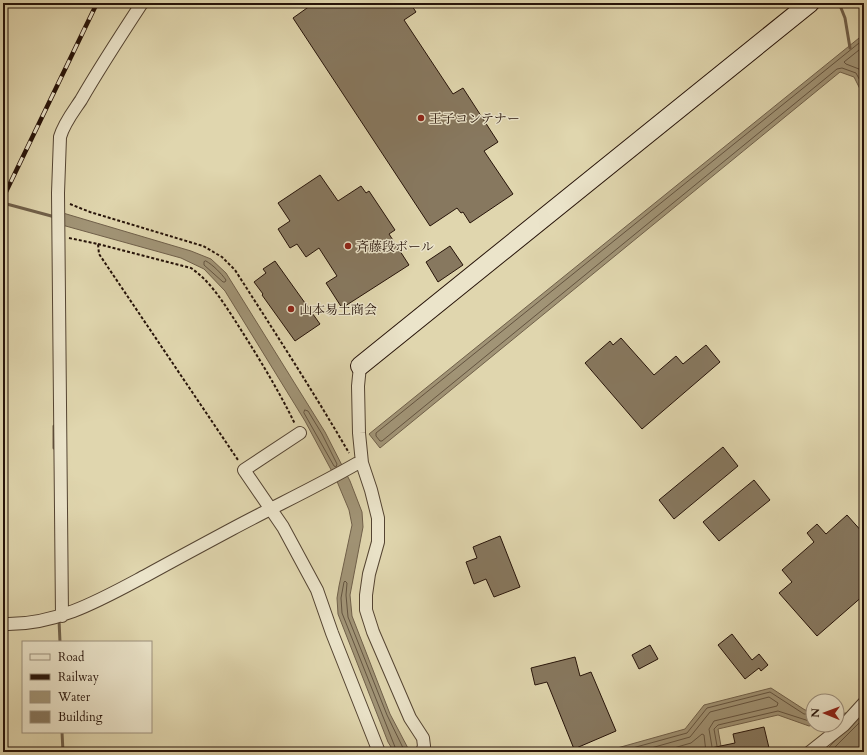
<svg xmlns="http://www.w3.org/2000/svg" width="867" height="755" viewBox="0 0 867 755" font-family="Cardo,'Noto Serif JP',serif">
<rect width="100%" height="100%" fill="#e0d6ae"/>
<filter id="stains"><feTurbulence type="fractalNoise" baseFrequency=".005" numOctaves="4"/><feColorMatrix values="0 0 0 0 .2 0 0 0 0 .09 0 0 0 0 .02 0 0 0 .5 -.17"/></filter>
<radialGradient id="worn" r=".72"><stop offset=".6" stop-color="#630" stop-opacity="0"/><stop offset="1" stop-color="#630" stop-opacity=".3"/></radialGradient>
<!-- water -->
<path fill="#a19476" stroke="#70604a" d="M 864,34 L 864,97 L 854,77 L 840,72 L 380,448 L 369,434 Z
M 63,213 L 191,251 L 211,259 L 226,273 L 325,432 L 350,481 L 362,512 L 363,527 L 350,595 L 352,616 L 390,714 L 410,752 L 394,752 L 388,742 L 338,614 L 337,598 L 339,586 L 352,525 L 349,510 L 336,479 L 305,421 L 225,291 L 204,269 L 181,258 L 62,225 Z
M 771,688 L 805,710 L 813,711 L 813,725 L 809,726 L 778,715 L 718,729 L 722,752 L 603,752 L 685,729 L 704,705 Z
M 864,712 L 864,752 L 824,752 Z"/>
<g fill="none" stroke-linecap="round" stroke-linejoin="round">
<!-- shore -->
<path stroke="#645440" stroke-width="1" d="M 864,39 L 376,433 L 376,436 L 380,441 L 382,441 L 837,69 L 842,68 L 856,73 L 864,88
M 864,46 L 844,62 L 846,64 L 859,69 L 864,76
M 206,261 C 213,265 221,273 226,280 L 225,282 L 223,282 L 204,265 L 204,262 Z
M 305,410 L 308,411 L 322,434 L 337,464 L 336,467 L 334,466 L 304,413 Z
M 717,746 L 714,729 L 718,725 L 778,711 L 809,721 L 813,721
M 397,752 L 342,613 L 341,598 L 344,582 L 345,581 L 347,583 L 346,595 L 348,617 L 387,715 L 405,752
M 618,752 L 687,733 L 707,708 L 770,692 L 804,714 L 813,714
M 637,752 L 690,737 L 710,712 L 769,697 L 778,703 L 777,706 L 714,721 L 709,729 L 712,747
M 660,752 L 691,743 L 702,734 L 704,735 L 706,752
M 830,752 L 864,718"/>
<!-- stream -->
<path stroke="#70604a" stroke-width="3" d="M 839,3 L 845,18 L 850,48
M 3,203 L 55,217
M 54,426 L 54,448
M 59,620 L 60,642
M 837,715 L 846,714 L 849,716
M 62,732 L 63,752"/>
</g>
<!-- building -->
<path fill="#87785f" stroke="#261309" d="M 314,3 L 410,3 L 416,12 L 404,20 L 453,94 L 463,88 L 498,142 L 484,151 L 513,194 L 470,223 L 463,212 L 461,213 L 457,208 L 430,226 L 293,18 Z
M 320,175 L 338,201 L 361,186 L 366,193 L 369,191 L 395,230 L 389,234 L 409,265 L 342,308 L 326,283 L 337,276 L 319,248 L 306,257 L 297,244 L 290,248 L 278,229 L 290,221 L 278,203 Z
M 450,246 L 463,265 L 438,282 L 426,262 Z
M 275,261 L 320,324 L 295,341 L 262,295 L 263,294 L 254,282 L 266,273 L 263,269 Z
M 621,338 L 654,375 L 676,356 L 683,364 L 706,345 L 720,362 L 642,429 L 585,363 L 610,341 L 613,345 Z
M 723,447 L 738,466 L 674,519 L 659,500 Z
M 754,480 L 770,500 L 719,541 L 703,522 Z
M 847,515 L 864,534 L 864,595 L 817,636 L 779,593 L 792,582 L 782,570 L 814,542 L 807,533 L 817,524 L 826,534 Z
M 500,536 L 520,587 L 494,597 L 486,579 L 474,584 L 466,562 L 477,558 L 473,547 Z
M 732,634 L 752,660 L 759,654 L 768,665 L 761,671 L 759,668 L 745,679 L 718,645 Z
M 650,645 L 658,659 L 639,669 L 632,655 Z
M 575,657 L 580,676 L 591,672 L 616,731 L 574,749 L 547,682 L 535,685 L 531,668 Z
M 764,727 L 770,752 L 711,752 L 711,748 L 735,743 L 733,734 Z"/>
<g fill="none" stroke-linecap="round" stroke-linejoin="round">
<defs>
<path id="street" d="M 360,366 L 358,386 L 359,433 L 362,463 L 371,490 L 378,518 L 378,542 L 369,574 L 366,595 L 366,610 L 373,632 L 410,718 L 423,738 L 424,746 L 422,752
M 300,433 L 244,470 L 283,527 L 317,590 L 332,633 L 379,752
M 62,616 L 58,193 L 60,137 C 64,123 73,112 81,100 C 100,67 121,35 142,3
M 3,624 C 56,626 102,599 147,575 C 176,559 204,544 232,529 C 273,507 316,487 356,464 L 362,463
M 810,752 L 844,725 L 864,703"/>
<path id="secondary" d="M 360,366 L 810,3"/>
</defs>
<!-- street casing -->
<use href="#street" stroke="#544432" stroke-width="14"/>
<!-- secondary casing -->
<use href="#secondary" stroke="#261309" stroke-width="20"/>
<!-- path -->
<path stroke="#261309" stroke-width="2" stroke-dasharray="3 2" stroke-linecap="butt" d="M 70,204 L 90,212 L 203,246 L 222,257 L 235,270 C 274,331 313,391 349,453
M 69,238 L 98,244 L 99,254 L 238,460
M 98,244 L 191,268 C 211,282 223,302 236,322 C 257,355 278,389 295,424"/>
<!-- street -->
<use href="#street" stroke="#ebe4ca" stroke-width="12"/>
<!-- secondary -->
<use href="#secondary" stroke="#ebe4ca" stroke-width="18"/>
<defs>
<path id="rail" d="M 3,198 L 97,3"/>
</defs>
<!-- rail casing -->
<use href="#rail" stroke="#261309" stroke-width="4.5"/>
<!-- rail -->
<use href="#rail" stroke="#ebe4ca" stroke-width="3" stroke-dasharray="9" stroke-linecap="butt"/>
</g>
<!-- markers -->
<g fill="#8f2418" stroke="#ebe4ca" stroke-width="1.5">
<circle cx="421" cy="118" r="4"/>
<circle cx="348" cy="246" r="4"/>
<circle cx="291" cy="309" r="4"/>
</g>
<g text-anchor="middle" stroke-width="3" stroke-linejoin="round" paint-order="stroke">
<!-- poi labels -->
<g font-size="13" fill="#261309" stroke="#ebe4ca" text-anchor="start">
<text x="429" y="123">王子コンテナー</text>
<text x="356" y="251">斉藤段ボール</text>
<text x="299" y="314">山本易土商会</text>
</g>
</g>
<!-- margin -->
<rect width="867" height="755" fill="none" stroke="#e0d6ae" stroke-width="16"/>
<rect x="4" y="4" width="859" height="747" fill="none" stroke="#261309" stroke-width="2"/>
<rect x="8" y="8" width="851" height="739" fill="none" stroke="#261309"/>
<!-- legend -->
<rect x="22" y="641" width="130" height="92" fill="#ebe4ca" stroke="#9c907d"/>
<rect x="30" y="654" width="20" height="6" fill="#ebe4ca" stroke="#9c907d"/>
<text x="58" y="661" font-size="12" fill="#261309">Road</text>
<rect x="30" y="674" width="20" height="6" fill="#261309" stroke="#9c907d"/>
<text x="58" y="681" font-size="12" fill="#261309">Railway</text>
<rect x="30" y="691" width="20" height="12" fill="#a19476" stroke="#9c907d"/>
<text x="58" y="701" font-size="12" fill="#261309">Water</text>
<rect x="30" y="711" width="20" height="12" fill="#87785f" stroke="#9c907d"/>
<text x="58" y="721" font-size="12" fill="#261309">Building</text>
<!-- north arrow -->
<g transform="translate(825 713) rotate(271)"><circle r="19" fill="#ebe4ca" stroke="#9c907d"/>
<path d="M0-3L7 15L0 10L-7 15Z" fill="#8f2418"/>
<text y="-6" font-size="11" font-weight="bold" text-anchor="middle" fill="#261309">N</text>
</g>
<rect width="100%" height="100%" filter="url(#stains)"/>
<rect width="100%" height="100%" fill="url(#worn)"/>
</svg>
